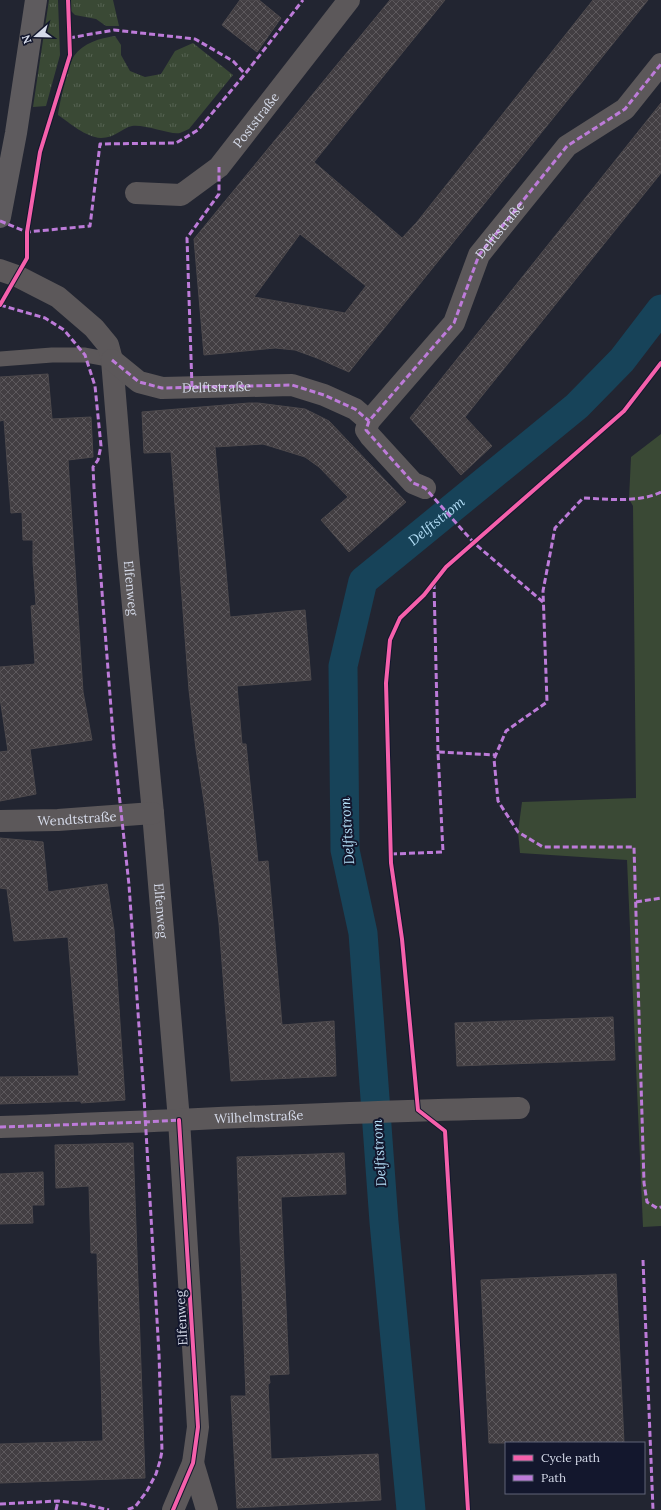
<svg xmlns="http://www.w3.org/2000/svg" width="661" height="1510" viewBox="0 0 661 1510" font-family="Lora,serif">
<defs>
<pattern id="grass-tufts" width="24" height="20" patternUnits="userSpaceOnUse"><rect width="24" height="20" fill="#3a4935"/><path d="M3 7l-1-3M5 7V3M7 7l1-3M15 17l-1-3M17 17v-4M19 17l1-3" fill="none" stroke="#566352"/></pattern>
<pattern id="building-cross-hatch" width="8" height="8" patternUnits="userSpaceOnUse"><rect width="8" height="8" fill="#423e42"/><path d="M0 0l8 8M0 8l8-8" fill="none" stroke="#5d595d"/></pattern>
</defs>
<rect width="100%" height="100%" fill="#222531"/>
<!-- grass -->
<path fill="url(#grass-tufts)" d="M 49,0 L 58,0 L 60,55 L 46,106 L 33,107 Z
M 71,0 L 113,0 L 119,26 L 106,26 L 96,19 L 75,15 L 71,11 Z
M 115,36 L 121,45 L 121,55 L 130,71 L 145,77 L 161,74 L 175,51 L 193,43 L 233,75 L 189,129 C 186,130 183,132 180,133 C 170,135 145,124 132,126 C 122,128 115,138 101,138 C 85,137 70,123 58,115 C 59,105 69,63 74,56 C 83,43 100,38 115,36 Z"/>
<!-- garden -->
<path fill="#3a4935" d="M 661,434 L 661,1226 L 643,1227 L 627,860 L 520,853 L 518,832 L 522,802 L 636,798 L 633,506 L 629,499 L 631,457 Z"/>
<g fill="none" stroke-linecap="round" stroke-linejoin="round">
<!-- canal -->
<path stroke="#174359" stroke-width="29" id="s1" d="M 411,1510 L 384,1222 L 363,933 L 345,850 L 343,666 L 363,581 L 577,406 L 622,360 L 661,309"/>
</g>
<!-- building -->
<path fill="url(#building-cross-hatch)" stroke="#4d494c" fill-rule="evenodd" d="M 240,0 L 259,0 L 281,18 L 257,52 L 222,25 Z
M 390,0 L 445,0 L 314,162 L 402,238 L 417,222 L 593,0 L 648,0 L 349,372 L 317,358 L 295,350 L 275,348 L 204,355 L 194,239 ZM 300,234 L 366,286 L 345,313 L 254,297 Z
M 661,103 L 661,173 L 465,417 L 492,446 L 461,475 L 410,418 Z
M 48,374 L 52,419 L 91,417 L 93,457 L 68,460 L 83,692 L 92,740 L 30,749 L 36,794 L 0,801 L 0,752 L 8,751 L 0,698 L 0,667 L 35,664 L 31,606 L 36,605 L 33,562 L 33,540 L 23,540 L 22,512 L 11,513 L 4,420 L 0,421 L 0,377 Z
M 249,403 L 258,403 L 305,409 L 329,421 L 406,502 L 349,552 L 321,520 L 348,497 L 319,467 L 305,457 L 263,444 L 215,447 L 230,617 L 305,610 L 311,680 L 237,686 L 242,744 L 246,744 L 258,862 L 268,861 L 282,1025 L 334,1021 L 336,1076 L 231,1081 L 219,923 L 205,808 L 196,749 L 189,690 L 171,452 L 144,453 L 142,412 Z
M 0,838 L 43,842 L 48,892 L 107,884 L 114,930 L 125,1100 L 81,1103 L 81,1101 L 0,1104 L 0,1077 L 79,1076 L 68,937 L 14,941 L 7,889 L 0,888 Z
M 613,1017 L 615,1060 L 457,1066 L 455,1023 Z
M 133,1143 L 145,1478 L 0,1483 L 0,1444 L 103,1441 L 97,1253 L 91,1253 L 89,1186 L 56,1188 L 55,1145 Z
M 344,1153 L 346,1194 L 281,1197 L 289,1374 L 269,1375 L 270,1383 L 268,1384 L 271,1459 L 378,1454 L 381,1500 L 237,1508 L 231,1396 L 246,1396 L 237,1157 Z
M 43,1172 L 44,1205 L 32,1205 L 33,1223 L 0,1224 L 0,1174 Z
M 616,1274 L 624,1443 L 489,1443 L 481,1280 Z"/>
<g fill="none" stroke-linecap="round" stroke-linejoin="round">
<!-- lane -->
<path stroke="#5c585a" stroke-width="15" d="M 0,359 L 52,355 L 85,355 L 112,360"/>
<!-- street -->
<g stroke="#5c585a" stroke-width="22">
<path id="s2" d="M 136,193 L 181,195 L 219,167 L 349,0"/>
<path id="s3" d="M 0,270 L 17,276 L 58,297 L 94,328 L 108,345 L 112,360 L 128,554 L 153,813 L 179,1120 L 198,1427 L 193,1463 L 173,1510"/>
<path d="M 112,360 L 139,382 L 162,388 L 292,385 L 324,395 L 355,409 L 369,421"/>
<path id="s4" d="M 425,488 L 413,483 L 370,436 L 366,430 L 369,421 L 454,323 L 479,255 L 567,146 L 625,109 L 661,64"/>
<path id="s5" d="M 0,821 L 58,820 L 153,813"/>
<path id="s6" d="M 0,1127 C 173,1121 346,1111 519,1108"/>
<path d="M 193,1463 L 207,1510"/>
</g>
<!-- secondary -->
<path stroke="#5e5b5e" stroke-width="22" d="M 0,217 L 16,133 L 36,0"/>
<!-- quiet -->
<g stroke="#bd7bd9" stroke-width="3" stroke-dasharray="6 3" stroke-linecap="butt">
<path d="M 69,38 L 114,30 L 195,39 L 233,61 L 245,74"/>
<path d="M 0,221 L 27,232 L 90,226 L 100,144 L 176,143 L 198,130 L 245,74 L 303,0"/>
<path d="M 0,305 L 45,318 L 64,330 L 85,355 L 95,386 L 101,446 L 98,460 L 93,467 L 94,488 L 114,747 L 129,885 L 144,1097 L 159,1354 L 162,1451 L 160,1461 L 156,1474 L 147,1491 L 135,1507 L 126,1510"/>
<path id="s7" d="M 112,360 L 139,382 L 162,388 L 292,385 L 324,395 L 355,409 L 369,421"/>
<path d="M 192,387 L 187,238 L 219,194 L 219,167"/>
<path d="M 661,492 C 640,503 606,499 583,498 L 555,528 L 543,591 L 547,702 L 506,731 L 494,759 L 498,801 L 518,832 L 543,847 L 634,847 L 644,1183 L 647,1202 L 657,1208 L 661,1207"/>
<path d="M 434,583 L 438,752"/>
<path d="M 543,602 L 474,543 L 425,488 L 413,483 L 366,430 L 369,421 L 454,323 L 479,255 L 567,146 L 625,109 L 661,64"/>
<path d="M 391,854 L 443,852 L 438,752 L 496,755"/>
<path d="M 636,902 L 661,898"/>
<path d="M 0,1127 L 146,1122 L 179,1120"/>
<path d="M 643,1260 L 653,1510"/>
<path d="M 0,1504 L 58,1501 L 83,1504 L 109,1510"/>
<path d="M 56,1510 L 58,1501"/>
</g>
<defs>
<path id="cycleway" d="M 0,305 L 27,258 L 27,232 L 40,152 L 70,55 L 68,0
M 173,1510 L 193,1463 L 198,1427 L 179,1120
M 468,1510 L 445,1131 L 418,1110 L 402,939 L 391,863 L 386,683 L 390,640 L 400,618 L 424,595 L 446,567 L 624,411 L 661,363"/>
</defs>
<!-- cycleway casing -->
<use href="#cycleway" stroke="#13172d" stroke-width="6"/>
<!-- cycleway -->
<use href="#cycleway" stroke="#f560ab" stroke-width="4"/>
</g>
<g text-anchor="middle" stroke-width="4" stroke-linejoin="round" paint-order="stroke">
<!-- street labels -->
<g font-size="13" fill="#d6dbea" stroke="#13172d">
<text dy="5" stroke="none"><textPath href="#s2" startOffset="152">Poststraße</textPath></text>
<text dy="5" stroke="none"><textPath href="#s4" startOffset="328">Delftstraße</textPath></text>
<text dy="5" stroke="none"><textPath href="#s7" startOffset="113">Delftstraße</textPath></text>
<text dy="5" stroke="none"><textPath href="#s3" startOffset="378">Elfenweg</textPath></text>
<text dy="5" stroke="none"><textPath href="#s5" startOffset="77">Wendtstraße</textPath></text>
<text dy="5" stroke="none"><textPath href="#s3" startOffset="702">Elfenweg</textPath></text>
<text dy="5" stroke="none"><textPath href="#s6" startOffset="259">Wilhelmstraße</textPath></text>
<text transform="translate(181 1318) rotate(-93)" y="5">Elfenweg</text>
</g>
<!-- water labels -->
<g font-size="14" font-style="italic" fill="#b4dff8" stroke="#13172d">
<text dy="5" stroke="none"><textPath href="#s1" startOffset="1030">Delftstrom</textPath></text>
<text transform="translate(347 831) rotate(-94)" y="5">Delftstrom</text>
<text transform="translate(379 1153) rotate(-94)" y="5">Delftstrom</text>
</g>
</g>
<!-- legend -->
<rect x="505" y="1442" width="140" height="52" fill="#13172d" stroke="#616579"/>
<rect x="513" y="1455" width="20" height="6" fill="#f560ab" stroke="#616579"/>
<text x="541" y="1462" font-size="12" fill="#d6dbea">Cycle path</text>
<rect x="513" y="1475" width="20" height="6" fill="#bd7bd9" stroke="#616579"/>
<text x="541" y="1482" font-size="12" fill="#d6dbea">Path</text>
<!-- north arrow -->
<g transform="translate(36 36) rotate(250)" stroke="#13172d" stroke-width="3" paint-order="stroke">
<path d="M0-3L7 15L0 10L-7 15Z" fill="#d6dbea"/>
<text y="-6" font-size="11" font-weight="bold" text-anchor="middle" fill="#d6dbea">N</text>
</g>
</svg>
